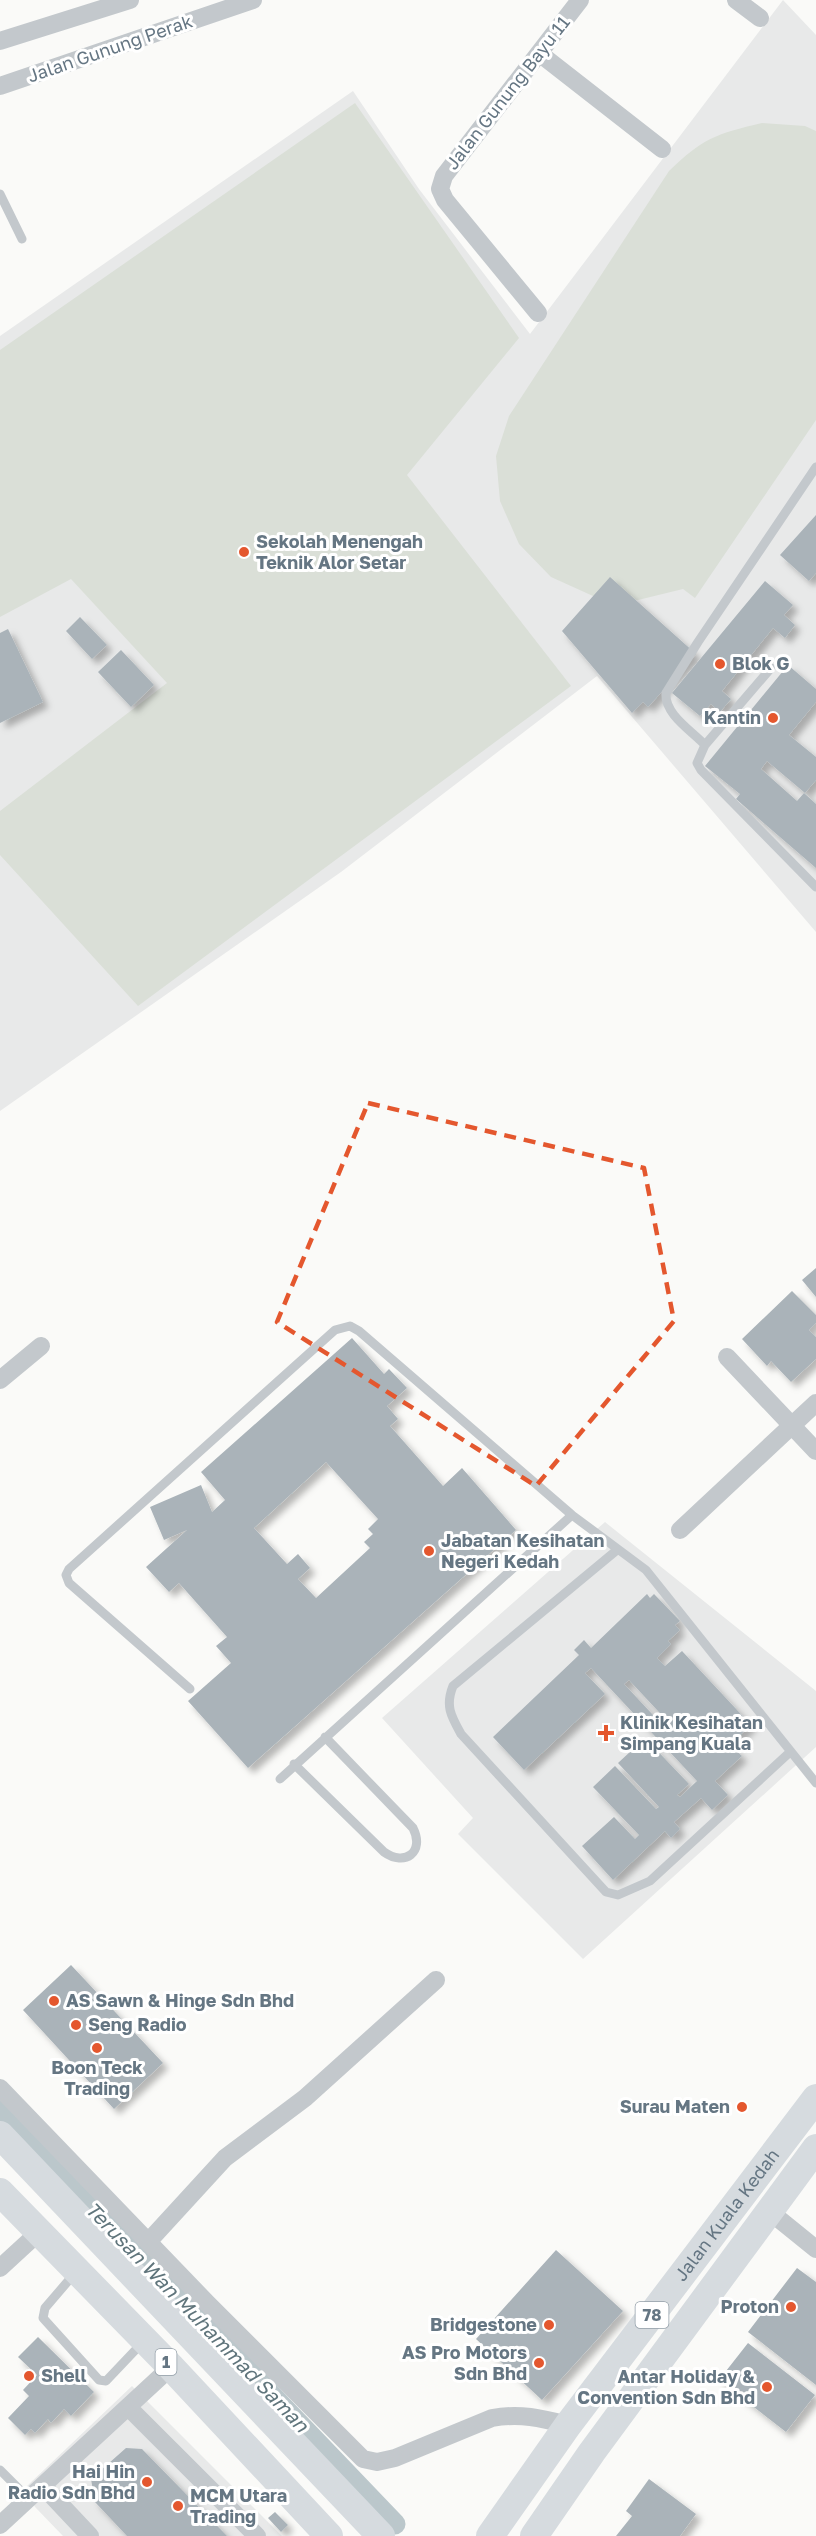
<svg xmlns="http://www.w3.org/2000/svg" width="816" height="2536" viewBox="0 0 816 2536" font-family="'Golos Text',sans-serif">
<defs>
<filter id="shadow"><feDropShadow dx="5.5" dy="5.5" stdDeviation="3" flood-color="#0004"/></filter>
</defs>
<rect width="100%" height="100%" fill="#fafaf8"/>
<!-- built -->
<path fill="#e8e9e9" d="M 783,0 L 816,35 L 816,932 L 597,676 L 341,872 L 0,1111 L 0,336 L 353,91 L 419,189 L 530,334 Z
M 605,1522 L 816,1691 L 816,1747 L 583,1959 L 458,1834 L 473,1818 L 382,1718 Z
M 132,2386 L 282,2536 L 63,2536 L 35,2507 L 26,2487 Z"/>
<!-- green -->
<path fill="#dadfd7" d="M 355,103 L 519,338 L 407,475 L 571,686 L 138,1006 L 0,855 L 0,811 L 167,683 L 71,579 L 0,617 L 0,350 Z
M 762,123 L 805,126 L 816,131 L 816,420 L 695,598 L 683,589 L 638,600 L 593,596 L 551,577 L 519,544 L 500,501 L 496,456 L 509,416 L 669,171 C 703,138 716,134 762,123 Z"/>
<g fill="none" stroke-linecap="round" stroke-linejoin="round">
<!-- canal -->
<path stroke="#bbc7cb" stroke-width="21" d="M 0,2111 L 395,2524"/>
</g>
<!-- building -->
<path fill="#aab3b9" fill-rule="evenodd" filter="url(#shadow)" d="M 816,515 L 816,573 L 809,581 L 780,555 Z
M 610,577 L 696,654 L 648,707 L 643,702 L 632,713 L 562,631 Z
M 765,581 L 793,605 L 784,615 L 795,625 L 785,638 L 773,628 L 722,691 L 731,699 L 720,712 L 711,704 L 700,716 L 672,693 Z
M 80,617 L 107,645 L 92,659 L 66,631 Z
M 8,629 L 43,702 L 0,723 L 0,633 Z
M 121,650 L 154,685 L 131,707 L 98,672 Z
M 788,665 L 816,689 L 816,702 L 789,735 L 816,757 L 816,780 L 805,793 L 767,761 L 761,769 L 797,801 L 804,793 L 816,804 L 816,868 L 736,799 L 740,794 L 705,766 Z
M 816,1268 L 816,1297 L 802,1280 Z
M 792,1291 L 816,1315 L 816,1323 L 809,1330 L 816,1337 L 816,1359 L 791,1382 L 771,1361 L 767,1366 L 742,1339 Z
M 352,1338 L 384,1374 L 389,1369 L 407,1388 L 387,1406 L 398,1419 L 390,1426 L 443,1486 L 462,1468 L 516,1530 L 248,1768 L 188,1701 L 231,1663 L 216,1646 L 227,1637 L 179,1583 L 169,1592 L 146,1567 L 187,1530 L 164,1540 L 150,1507 L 201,1485 L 212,1512 L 225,1500 L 201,1472 ZM 326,1462 L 378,1519 L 368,1529 L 373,1534 L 364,1542 L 370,1548 L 316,1598 L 298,1579 L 310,1568 L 298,1554 L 287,1564 L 254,1528 Z
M 647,1594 L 650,1598 L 654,1594 L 680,1621 L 675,1625 L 680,1630 L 668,1641 L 671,1644 L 657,1658 L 665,1666 L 682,1651 L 751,1725 L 727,1747 L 730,1750 L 732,1747 L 742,1756 L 715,1781 L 728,1795 L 712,1810 L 701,1798 L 674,1822 L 680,1829 L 671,1838 L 665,1831 L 613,1880 L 582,1846 L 614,1817 L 635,1839 L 639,1835 L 593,1787 L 615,1766 L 656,1809 L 659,1807 L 618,1763 L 645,1738 L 689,1784 L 677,1795 L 680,1797 L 697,1781 L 591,1668 L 585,1673 L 605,1694 L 524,1770 L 493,1737 L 579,1655 L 574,1650 L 584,1640 L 591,1648 ZM 629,1680 L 672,1726 L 667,1730 L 624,1684 Z
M 71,1965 L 163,2063 L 114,2109 L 23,2010 Z
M 556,2250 L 623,2311 L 542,2400 L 476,2339 Z
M 797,2268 L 816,2282 L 816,2385 L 748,2332 Z
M 38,2337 L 94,2392 L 71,2416 L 64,2409 L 51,2423 L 48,2419 L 35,2433 L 31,2429 L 25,2435 L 8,2418 L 29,2396 L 23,2390 L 37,2375 L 18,2357 Z
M 748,2343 L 815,2395 L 786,2432 L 719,2380 Z
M 126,2448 L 142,2449 L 227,2536 L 127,2536 L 95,2502 L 91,2479 Z
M 649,2479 L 696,2514 L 680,2536 L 616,2536 L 632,2516 L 626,2511 Z
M 275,2512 L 288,2525 L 281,2532 L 268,2518 Z"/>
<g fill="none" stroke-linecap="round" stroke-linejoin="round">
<!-- lane -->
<path stroke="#c3c8cc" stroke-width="9" d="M 0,194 L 22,239
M 771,668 L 705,745 L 697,763 L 701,770 L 816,887
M 705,745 C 692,731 664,714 666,693 L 698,642 L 816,467
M 617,1550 L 453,1686 C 445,1706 451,1716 461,1734 L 606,1892 L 618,1895 L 650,1881 L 789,1753
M 190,1689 L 69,1583 L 66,1575 L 69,1569 L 335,1330 L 350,1326 L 359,1331 L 572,1515 L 646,1570 L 816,1783
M 294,1764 L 384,1852 C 405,1867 425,1852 413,1828 L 325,1737
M 280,1779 L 572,1515
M 75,2273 L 45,2308 L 43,2318 L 99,2380 L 106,2381 L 143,2342
M 0,2470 L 28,2498"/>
<!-- street -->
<path stroke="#c3c8cc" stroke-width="18" d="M 736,0 L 760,18
M 0,41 L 130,0
M 539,53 L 662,149
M 0,86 L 253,0
M 538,313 L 445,200 L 440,189 L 444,176 L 580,0
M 727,1357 L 816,1451
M 0,1380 L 41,1346
M 680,1530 L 816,1403
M 0,2088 L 207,2303 L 363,2459 L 377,2462 L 395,2458 L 492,2418 C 520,2413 541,2418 568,2425
M 769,2211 L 816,2249
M 148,2242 L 225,2158 L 305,2098 L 436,1980
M 0,2268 L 38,2233
M 129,2408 L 257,2536
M 43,2486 L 90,2536
M 0,2525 L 171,2367"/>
<!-- primary -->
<g stroke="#d6dbdf" stroke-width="28">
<path d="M 0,2135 L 381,2536"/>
<path d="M 0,2192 L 171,2367 L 329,2536"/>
<path id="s1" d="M 490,2536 L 568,2425 L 816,2098"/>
<path d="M 534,2536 L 592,2452 L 816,2148"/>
</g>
</g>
<!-- marked area -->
<path fill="none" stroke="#e4572e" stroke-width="4.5" stroke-dasharray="12 8" stroke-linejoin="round" d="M 368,1103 L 644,1168 L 674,1321 L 536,1486 L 277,1322 Z"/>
<!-- markers -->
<g fill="#e4572e" stroke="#fff" stroke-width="2">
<circle cx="244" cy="552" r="6"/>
<circle cx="720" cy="664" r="6"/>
<circle cx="773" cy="718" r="6"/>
<circle cx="429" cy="1551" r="6"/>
<path d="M603 1724h6v6h6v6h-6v6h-6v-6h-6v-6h6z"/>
<circle cx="54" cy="2001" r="6"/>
<circle cx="76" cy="2025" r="6"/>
<circle cx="97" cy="2048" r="6"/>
<circle cx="742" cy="2107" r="6"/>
<circle cx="791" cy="2307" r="6"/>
<circle cx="549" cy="2325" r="6"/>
<circle cx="539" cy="2363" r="6"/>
<circle cx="29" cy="2376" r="6"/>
<circle cx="767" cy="2387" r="6"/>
<circle cx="147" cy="2482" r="6"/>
<circle cx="178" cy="2506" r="6"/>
</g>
<g text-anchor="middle" stroke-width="6" stroke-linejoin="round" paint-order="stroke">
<!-- shield labels -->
<g fill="#fff" stroke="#939fa8" stroke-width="1.5">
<rect x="635.5" y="2302" width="33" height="26" rx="4.5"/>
<rect x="155.5" y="2349" width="21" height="26" rx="4.5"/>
</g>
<g font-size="16" font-weight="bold" fill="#657683">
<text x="652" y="2321">78</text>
<text x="166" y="2368">1</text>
</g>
<!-- street labels -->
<g font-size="18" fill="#657683" stroke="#fff">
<text transform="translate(110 49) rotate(-19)" y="6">Jalan Gunung Perak</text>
<text transform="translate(508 93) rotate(-52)" y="6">Jalan Gunung Bayu 11</text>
<text dy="6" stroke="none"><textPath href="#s1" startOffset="399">Jalan Kuala Kedah</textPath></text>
</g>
<!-- poi labels -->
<g font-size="18" font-weight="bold" fill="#657683" stroke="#fff" text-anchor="start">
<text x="256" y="548">Sekolah Menengah<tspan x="256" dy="21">Teknik Alor Setar</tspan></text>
<text x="732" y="670">Blok G</text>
<text x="761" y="724" text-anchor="end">Kantin</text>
<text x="441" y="1547">Jabatan Kesihatan<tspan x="441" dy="21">Negeri Kedah</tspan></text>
<text x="620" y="1729">Klinik Kesihatan<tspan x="620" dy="21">Simpang Kuala</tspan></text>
<text x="66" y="2007">AS Sawn &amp; Hinge Sdn Bhd</text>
<text x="88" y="2031">Seng Radio</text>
<text x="97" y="2074" text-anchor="middle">Boon Teck<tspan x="97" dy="21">Trading</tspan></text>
<text x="730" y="2113" text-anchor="end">Surau Maten</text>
<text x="779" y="2313" text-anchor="end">Proton</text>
<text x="537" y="2331" text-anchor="end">Bridgestone</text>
<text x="527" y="2359" text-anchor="end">AS Pro Motors<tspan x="527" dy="21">Sdn Bhd</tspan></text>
<text x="41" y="2382">Shell</text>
<text x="755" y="2383" text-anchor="end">Antar Holiday &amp;<tspan x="755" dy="21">Convention Sdn Bhd</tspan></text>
<text x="135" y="2478" text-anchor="end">Hai Hin<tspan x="135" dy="21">Radio Sdn Bhd</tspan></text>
<text x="190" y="2502">MCM Utara<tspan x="190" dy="21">Trading</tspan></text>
</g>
<!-- water labels -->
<g font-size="20" font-style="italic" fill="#60757c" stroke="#fff">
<text transform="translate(197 2317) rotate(46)" y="7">Terusan Wan Muhammad Saman</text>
</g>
</g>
</svg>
